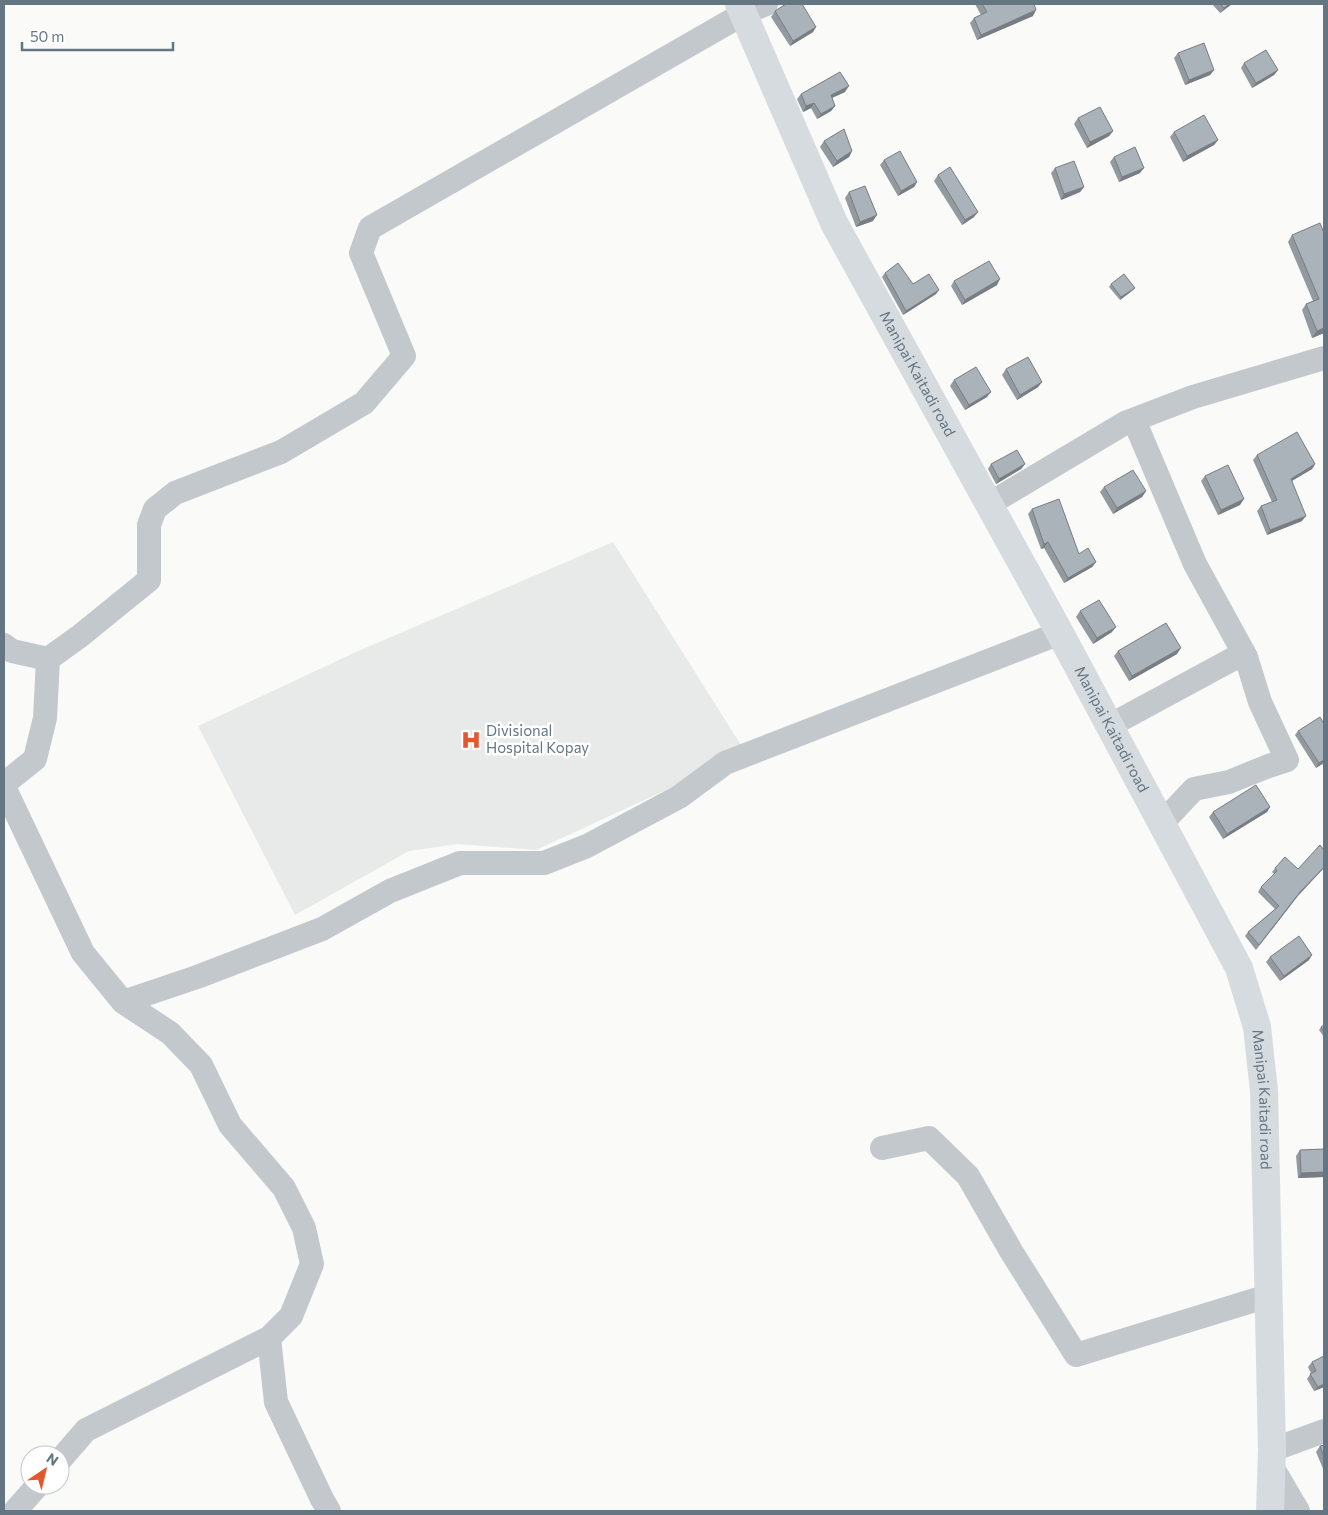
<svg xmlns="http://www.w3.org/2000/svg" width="1328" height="1515" viewBox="0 0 1328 1515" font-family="Commissioner,sans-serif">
<rect width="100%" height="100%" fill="#fafaf8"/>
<!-- built -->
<path fill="#e8e9e9" d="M 613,542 L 746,753 L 536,850 L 457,844 L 409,851 L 295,915 L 198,726 L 356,652 Z"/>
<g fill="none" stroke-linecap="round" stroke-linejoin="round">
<!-- minor -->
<path stroke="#c3c8cc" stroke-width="24" d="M 1134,420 L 1195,564 L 1246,657 L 1260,702 L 1287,760 L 1266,767 L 1229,782 L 1194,789 L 1162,823
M 989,504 L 1125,423 L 1193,397 L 1324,358
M 4,645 L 12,651 L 48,659 L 80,636 L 149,580 L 149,525 L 155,509 L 175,493 L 281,452 L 364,403 L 404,356 L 361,253 L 370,228 L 743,14 L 766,4
M 1109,726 L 1244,653
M 4,784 L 35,759 L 45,718 L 48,659
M 4,787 L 83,953 L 123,1002 L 170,1033 L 201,1065 L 230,1125 L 284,1188 L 304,1228 L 312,1264 L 291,1316 L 269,1338 L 276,1402 L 322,1499 L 329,1511
M 123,1002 L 197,977 L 322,929 L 390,891 L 460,863 L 544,863 L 587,846 L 679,797 L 725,763 L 1060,633
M 882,1148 L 929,1138 L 968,1176 L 1011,1251 L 1076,1355 L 1268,1296
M 1272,1450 L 1324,1431
M 60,1460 L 86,1430 L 269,1338
M 1271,1465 L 1298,1511
M 15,1511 L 38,1485"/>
<!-- major -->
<path stroke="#d6dbdf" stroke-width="28" id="s1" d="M 739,4 L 834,223 L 1060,633 L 1239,968 L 1257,1027 L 1264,1091 L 1272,1450 L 1270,1511"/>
</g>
<!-- wall -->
<path fill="#929a9f" d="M 975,4 L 1034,4 L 1033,16 L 977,40 L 970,23 L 974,18 L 981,15 Z
M 1212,4 L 1232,4 L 1220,13 Z
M 775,11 L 816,27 L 813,32 L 790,46 L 771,17 Z
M 1178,53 L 1214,70 L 1210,75 L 1185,85 L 1174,58 Z
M 1244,63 L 1278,70 L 1274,75 L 1252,88 L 1241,68 Z
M 845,92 L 832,98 L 835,106 L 831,111 L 817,119 L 811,108 L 803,112 L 797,99 L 801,94 Z
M 1078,118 L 1113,131 L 1109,136 L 1087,148 L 1074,124 Z
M 1174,132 L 1218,140 L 1214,145 L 1183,162 L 1170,137 Z
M 824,141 L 852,151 L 849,157 L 833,167 L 820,147 Z
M 1114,157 L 1140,173 L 1119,182 L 1110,162 Z
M 884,160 L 917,182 L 914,187 L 898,196 L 880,165 Z
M 1055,168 L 1084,187 L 1080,192 L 1061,200 L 1051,173 Z
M 938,175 L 974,217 L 962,225 L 934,181 Z
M 849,192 L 873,221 L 856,227 L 845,198 Z
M 1324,233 L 1324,333 L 1312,338 L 1302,310 L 1306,304 L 1313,301 L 1288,242 L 1292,235 Z
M 885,273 L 913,284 L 936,294 L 903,315 L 882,277 Z
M 954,281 L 997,285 L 962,305 L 951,286 Z
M 1111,284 L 1135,288 L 1133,290 L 1120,300 L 1109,287 Z
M 1006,369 L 1042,382 L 1038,387 L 1017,400 L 1002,375 Z
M 954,380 L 987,397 L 965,410 L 950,386 Z
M 1257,455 L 1315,464 L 1312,469 L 1292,481 L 1302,521 L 1267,535 L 1257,511 L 1261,506 L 1272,502 L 1253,460 Z
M 991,464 L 1025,464 L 1021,469 L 996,484 L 988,469 Z
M 1205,476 L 1240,505 L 1218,515 L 1201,481 Z
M 1104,487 L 1146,491 L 1142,497 L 1113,514 L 1100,492 Z
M 1032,509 L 1079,554 L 1096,562 L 1092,567 L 1064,583 L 1044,548 L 1041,549 L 1028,514 Z
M 1080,611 L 1112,632 L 1093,644 L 1076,617 Z
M 1118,651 L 1177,654 L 1129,681 L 1114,656 Z
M 1324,724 L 1324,766 L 1322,764 L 1316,768 L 1295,735 L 1298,731 Z
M 1270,807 L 1267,812 L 1223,839 L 1209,817 L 1213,812 Z
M 1285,857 L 1297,897 L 1256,950 L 1245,936 L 1248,932 L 1275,909 L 1258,892 L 1261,887 L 1274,874 L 1272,872 Z
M 1270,957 L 1309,960 L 1280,981 L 1266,962 Z
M 1324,1025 L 1324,1037 L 1319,1030 L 1321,1027 Z
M 1324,1149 L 1324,1177 L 1298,1178 L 1296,1156 L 1300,1150 Z
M 1312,1362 L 1324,1387 L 1314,1391 L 1307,1379 L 1311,1373 L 1308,1367 Z
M 1324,1445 L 1324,1471 L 1316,1452 L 1320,1446 Z"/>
<!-- shaded-wall -->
<path fill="#777d82" d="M 1229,4 L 1232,4 L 1220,13 L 1224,8 Z
M 1036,10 L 1033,16 L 977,40 L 981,35 Z
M 816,27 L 813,32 L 790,46 L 793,41 Z
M 1214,70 L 1210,75 L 1185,85 L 1189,80 Z
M 1278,70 L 1274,75 L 1252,88 L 1256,83 Z
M 849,86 L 845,92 L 827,100 L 831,95 Z
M 814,103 L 811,108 L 803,112 L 806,106 Z
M 835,106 L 831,111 L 817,119 L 821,114 Z
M 1113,131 L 1109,136 L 1087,148 L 1090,142 Z
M 1218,140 L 1214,145 L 1183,162 L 1187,156 Z
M 852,151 L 849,157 L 833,167 L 837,161 Z
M 1144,168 L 1140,173 L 1119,182 L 1122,177 Z
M 917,182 L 914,187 L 898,196 L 901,191 Z
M 1084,187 L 1080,192 L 1061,200 L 1064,194 Z
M 978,212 L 974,217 L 962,225 L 965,220 Z
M 877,215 L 873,221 L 856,227 L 860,222 Z
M 1000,279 L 997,285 L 962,305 L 965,300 Z
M 1135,288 L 1133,290 L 1120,300 L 1121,297 Z
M 939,290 L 936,294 L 903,315 L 906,311 Z
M 1324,328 L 1324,333 L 1312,338 L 1317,331 Z
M 1042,382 L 1038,387 L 1017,400 L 1020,395 Z
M 991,392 L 987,397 L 965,410 L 969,405 Z
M 1025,464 L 1021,469 L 996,484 L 999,479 Z
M 1315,464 L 1312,469 L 1288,483 L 1291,479 Z
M 1146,491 L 1142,497 L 1113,514 L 1117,508 Z
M 1244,499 L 1240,505 L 1218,515 L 1221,510 Z
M 1306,516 L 1302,521 L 1267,535 L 1270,530 Z
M 1048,542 L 1044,548 L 1041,549 L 1044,544 Z
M 1096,562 L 1092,567 L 1064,583 L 1068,578 Z
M 1116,627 L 1112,632 L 1093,644 L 1097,638 Z
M 1181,648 L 1177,654 L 1129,681 L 1132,676 Z
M 1324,760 L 1322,764 L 1316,768 L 1319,763 Z
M 1270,807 L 1267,812 L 1223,839 L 1227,834 Z
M 1324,867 L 1324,868 L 1297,897 L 1256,950 L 1300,892 Z
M 1312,955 L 1309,960 L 1280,981 L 1284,976 Z
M 1324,1172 L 1324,1177 L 1298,1178 L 1301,1173 Z
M 1324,1384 L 1324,1387 L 1314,1391 L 1318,1387 Z"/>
<!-- building -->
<path fill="#aab3b9" stroke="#777d82" d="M 786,4 L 802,4 L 816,27 L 793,41 L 775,11 Z
M 982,4 L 1034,4 L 1036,10 L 981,35 L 974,18 L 987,12 Z
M 1220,4 L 1229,4 L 1224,8 Z
M 1204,43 L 1214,70 L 1189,80 L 1178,53 Z
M 1266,50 L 1278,70 L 1256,83 L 1244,63 Z
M 840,72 L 849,86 L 831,95 L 835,106 L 821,114 L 814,103 L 806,106 L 801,94 Z
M 1100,107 L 1113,131 L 1090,142 L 1078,118 Z
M 1204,115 L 1218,140 L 1187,156 L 1174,132 Z
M 844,129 L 852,151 L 837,161 L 824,141 Z
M 1135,147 L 1144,168 L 1122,177 L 1114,157 Z
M 900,151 L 917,182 L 901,191 L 884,160 Z
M 1074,161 L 1084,187 L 1064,194 L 1055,168 Z
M 950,167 L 978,212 L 965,220 L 938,175 Z
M 865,186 L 877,215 L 860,222 L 849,192 Z
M 1320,223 L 1324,233 L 1324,328 L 1317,331 L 1306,304 L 1319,299 L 1292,235 Z
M 989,261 L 1000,279 L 965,300 L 954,281 Z
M 898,263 L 913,284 L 929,274 L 939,290 L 906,311 L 885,273 Z
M 1124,274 L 1135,288 L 1121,297 L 1111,284 Z
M 1028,357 L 1042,382 L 1020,395 L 1006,369 Z
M 976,367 L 991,392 L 969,405 L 954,380 Z
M 1297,432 L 1315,464 L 1291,479 L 1306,516 L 1270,530 L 1261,506 L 1277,500 L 1257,455 Z
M 1017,450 L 1025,464 L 999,479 L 991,464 Z
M 1228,465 L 1244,499 L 1221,510 L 1205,476 Z
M 1133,470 L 1146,491 L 1117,508 L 1104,487 Z
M 1059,499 L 1079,554 L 1088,548 L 1096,562 L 1068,578 L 1048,542 L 1044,544 L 1032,509 Z
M 1099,600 L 1116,627 L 1097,638 L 1080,611 Z
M 1166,623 L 1181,648 L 1132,676 L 1118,651 Z
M 1320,717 L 1324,724 L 1324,760 L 1319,763 L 1298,731 Z
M 1256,785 L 1270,807 L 1227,834 L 1213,812 Z
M 1320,845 L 1324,850 L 1324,867 L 1300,892 L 1259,945 L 1248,932 L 1279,906 L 1261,887 L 1277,871 L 1275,868 L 1285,857 L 1298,869 Z
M 1299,936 L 1312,955 L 1284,976 L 1270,957 Z
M 1324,1025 L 1324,1032 L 1321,1027 Z
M 1324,1149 L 1324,1172 L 1301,1173 L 1300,1150 Z
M 1324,1356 L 1324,1384 L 1318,1387 L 1310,1374 L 1316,1371 L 1312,1362 Z
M 1324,1445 L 1324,1457 L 1320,1446 Z"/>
<!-- icons -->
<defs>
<symbol id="hospital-bare" viewBox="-9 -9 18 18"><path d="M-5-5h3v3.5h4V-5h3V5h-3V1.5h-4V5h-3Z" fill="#e4572e" stroke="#fff" stroke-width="2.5" paint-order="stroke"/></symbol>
</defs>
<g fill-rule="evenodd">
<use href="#hospital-bare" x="457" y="726" width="28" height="28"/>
</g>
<g text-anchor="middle" stroke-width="5" stroke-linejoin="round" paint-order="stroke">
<!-- street labels -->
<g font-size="15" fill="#657683" stroke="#fff">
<text dy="5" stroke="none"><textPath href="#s1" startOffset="411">Manipai Kaitadi road</textPath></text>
<text dy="5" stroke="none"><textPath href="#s1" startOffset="816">Manipai Kaitadi road</textPath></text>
<text dy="5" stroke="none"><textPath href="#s1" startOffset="1221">Manipai Kaitadi road</textPath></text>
</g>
<!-- poi labels -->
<g font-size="15" fill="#657683" stroke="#fff" text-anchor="start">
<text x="486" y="736">Divisional<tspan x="486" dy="17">Hospital Kopay</tspan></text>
</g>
</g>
<!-- border -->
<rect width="1328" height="1515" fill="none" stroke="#657683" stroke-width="10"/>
<!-- north arrow -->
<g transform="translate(45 1470) rotate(35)"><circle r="24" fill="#ffffff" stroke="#c1c8cd"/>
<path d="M0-4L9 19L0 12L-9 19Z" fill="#e4572e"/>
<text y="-8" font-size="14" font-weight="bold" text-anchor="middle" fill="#657683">N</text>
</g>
<!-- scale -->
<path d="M22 42v8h151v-8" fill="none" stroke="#657683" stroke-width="2.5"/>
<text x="30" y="42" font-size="15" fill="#657683" stroke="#ffffff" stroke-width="4" paint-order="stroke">50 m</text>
</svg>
